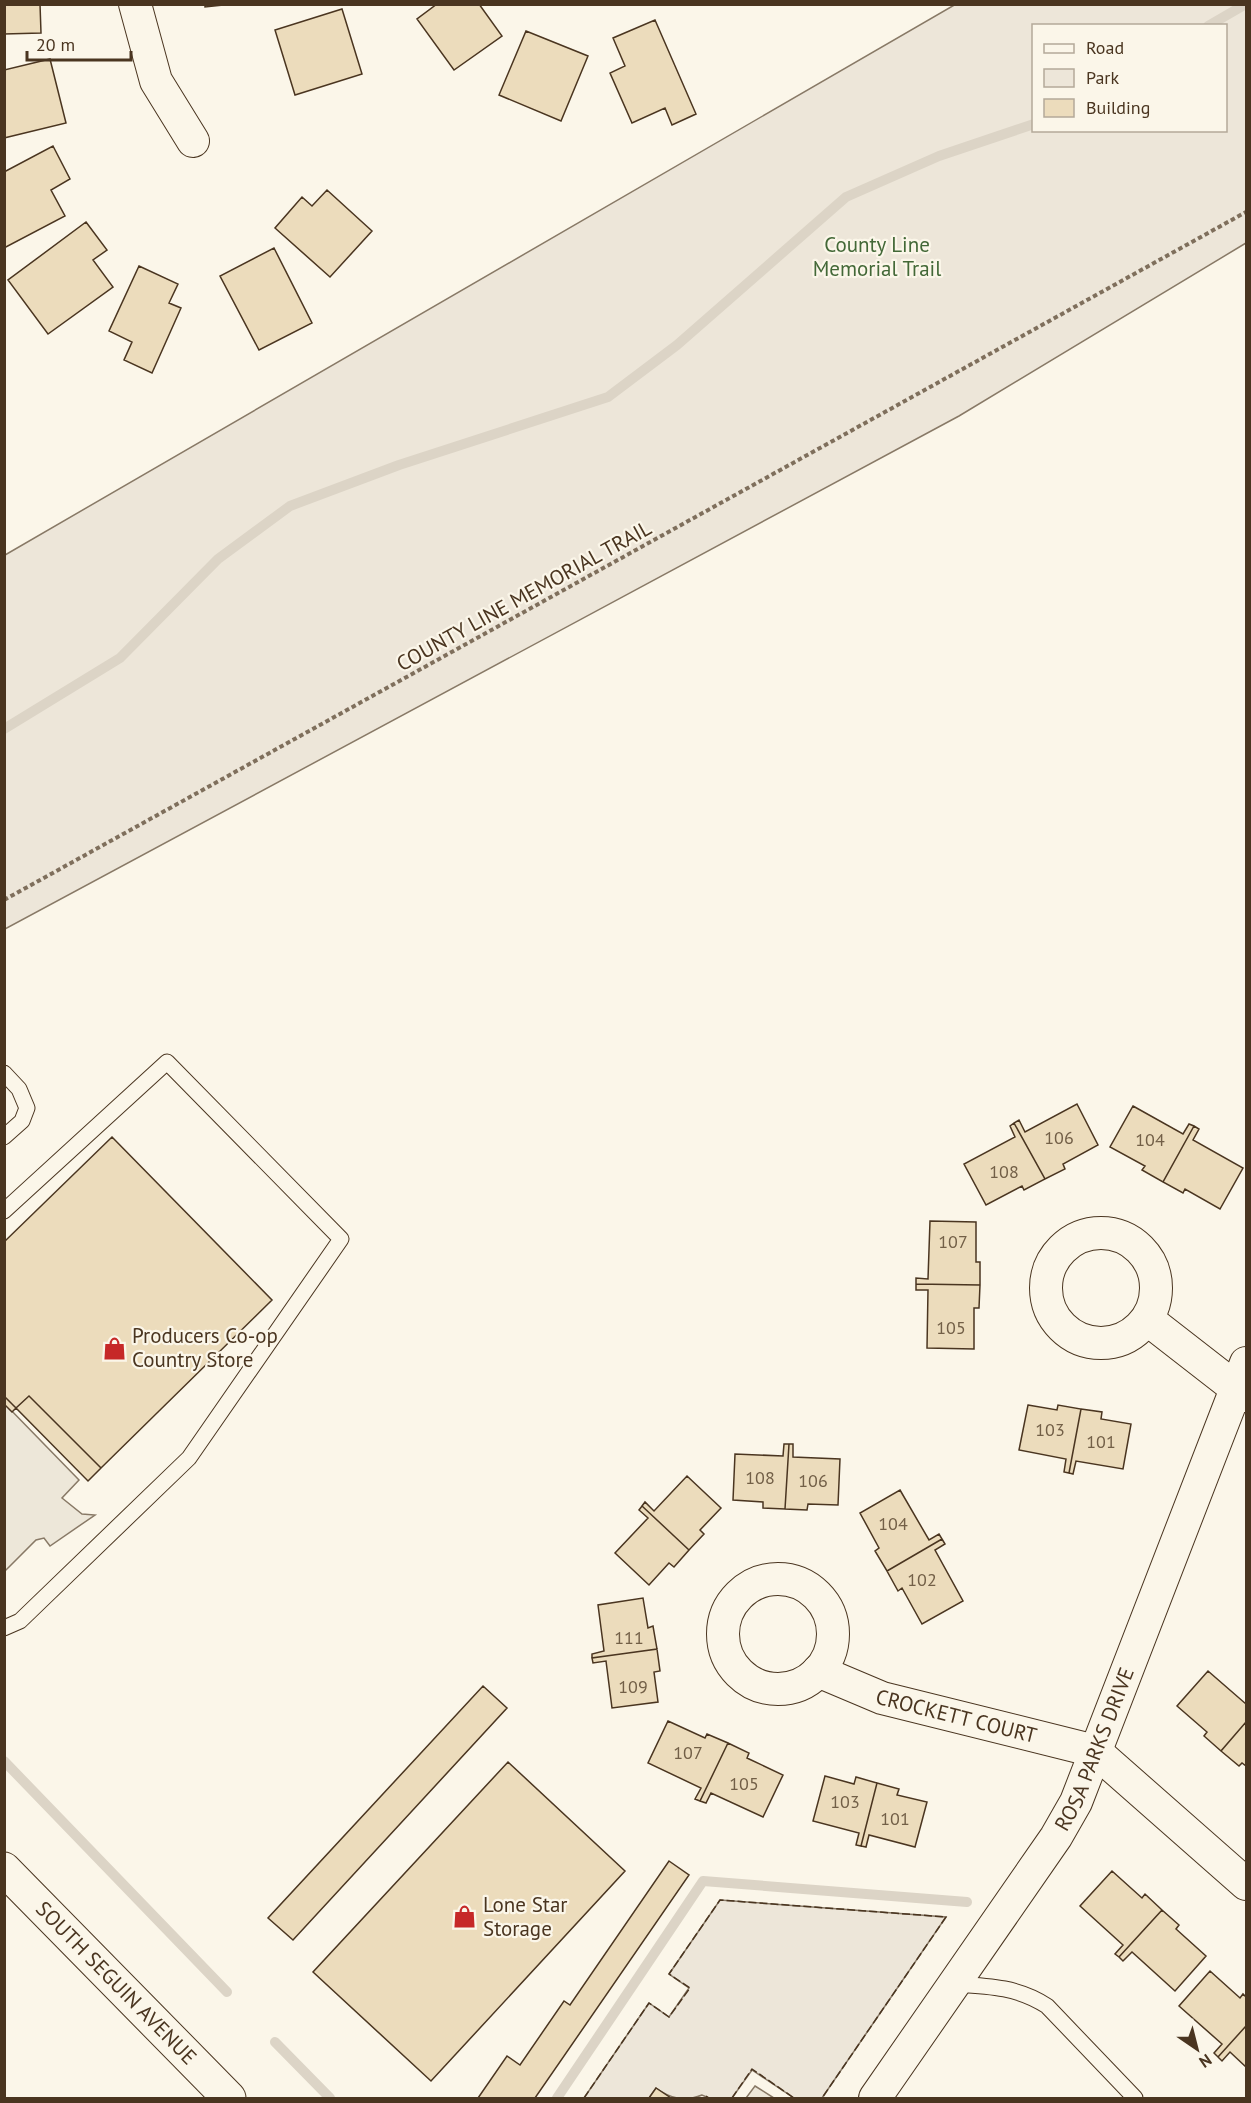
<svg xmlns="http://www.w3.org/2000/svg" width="1251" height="2103" viewBox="0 0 1251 2103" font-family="'PT Sans',sans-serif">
<rect width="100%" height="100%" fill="#fbf6e9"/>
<!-- green -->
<path fill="#ede6d9" stroke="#887966" stroke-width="1.5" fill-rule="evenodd" d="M 956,4 L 1246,5 L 1246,243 L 959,416 L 5,929 L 5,555 ZM 1034,26 L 1226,26 L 1226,130 L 1034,130 Z
M 720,1900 L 946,1917 L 822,2098 L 794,2098 L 752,2070 L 732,2098 L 709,2098 L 702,2095 C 685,2102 671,2099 656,2088 L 649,2098 L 584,2098 L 649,2003 L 669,2017 L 689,1988 L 669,1974 Z"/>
<!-- parking -->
<path fill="#ede7d9" stroke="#887966" stroke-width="1.5" d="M 5,1404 L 79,1480 L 62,1498 L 82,1514 L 95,1515 L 50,1546 L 44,1538 L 36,1540 L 5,1571 Z
M 755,2086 L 774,2098 L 746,2098 Z"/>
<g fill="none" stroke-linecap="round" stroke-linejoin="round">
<!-- stream -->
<path stroke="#dcd4c6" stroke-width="10" d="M 1208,26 L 1246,4
M 4,729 L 120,658 L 218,559 L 290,506 L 399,465 L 608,397 L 677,345 L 846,197 L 939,156 L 1034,124
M 4,1761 L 227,1992
M 275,2042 L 330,2098
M 557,2098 L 703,1881 L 967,1902"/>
</g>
<!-- building -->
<path fill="#ecdcbc" stroke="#4a3520" stroke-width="1.5" d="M 4,4 L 40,4 L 41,33 L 4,34 Z
M 205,4 L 233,4 L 205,7 Z
M 437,4 L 479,4 L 502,36 L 454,70 L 417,19 Z
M 342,9 L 362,74 L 295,95 L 275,30 Z
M 655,20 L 696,114 L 672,125 L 665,108 L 632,123 L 610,73 L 625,66 L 613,38 Z
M 526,31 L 588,56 L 561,121 L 499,95 Z
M 50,59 L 66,123 L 4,138 L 4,70 Z
M 53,146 L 70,179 L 51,190 L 65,216 L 4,248 L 4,172 Z
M 327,190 L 372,231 L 330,277 L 275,228 L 302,197 L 312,206 Z
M 86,222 L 107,250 L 93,260 L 113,287 L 48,334 L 8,280 Z
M 274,248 L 312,323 L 259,350 L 220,276 Z
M 139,266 L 178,284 L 169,303 L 181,308 L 152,373 L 124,360 L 132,342 L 109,331 Z
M 1077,1104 L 1098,1145 L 1063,1164 L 1065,1169 L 1045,1179 L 1014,1123 L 1019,1120 L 1025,1132 Z
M 1133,1106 L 1183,1134 L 1189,1124 L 1194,1126 L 1163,1182 L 1142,1170 L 1145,1166 L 1110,1147 Z
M 1014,1123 L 1045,1179 L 1024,1190 L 1022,1186 L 986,1205 L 964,1164 L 1015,1137 L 1010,1126 Z
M 1194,1126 L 1199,1129 L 1193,1140 L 1243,1168 L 1220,1209 L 1185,1189 L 1183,1193 L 1163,1182 Z
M 112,1137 L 272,1300 L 101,1468 L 29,1396 L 16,1408 L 4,1396 L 4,1242 Z
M 930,1221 L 976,1222 L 976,1262 L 980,1262 L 980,1285 L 916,1284 L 916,1278 L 928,1279 Z
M 916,1284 L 980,1285 L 979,1308 L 974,1308 L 974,1349 L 927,1348 L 928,1290 L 916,1290 Z
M 4,1396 L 16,1408 L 12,1412 L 4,1404 Z
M 29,1396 L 101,1468 L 88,1481 L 16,1408 Z
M 1028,1405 L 1057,1410 L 1058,1405 L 1081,1409 L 1069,1473 L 1064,1472 L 1066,1459 L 1019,1450 Z
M 1081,1409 L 1102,1412 L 1101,1419 L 1131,1424 L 1123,1469 L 1076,1461 L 1073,1474 L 1069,1473 Z
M 784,1444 L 789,1444 L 785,1509 L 763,1508 L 763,1502 L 733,1500 L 735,1454 L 783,1456 Z
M 789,1444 L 793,1444 L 793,1457 L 840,1459 L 838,1505 L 808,1504 L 807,1510 L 785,1509 Z
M 687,1476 L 721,1508 L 700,1530 L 704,1534 L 689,1550 L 642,1506 L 645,1502 L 654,1511 Z
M 900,1490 L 929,1540 L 939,1534 L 942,1539 L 887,1571 L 875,1551 L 879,1548 L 860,1513 Z
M 642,1506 L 689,1550 L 674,1567 L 669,1563 L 649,1585 L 615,1553 L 648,1518 L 639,1510 Z
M 942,1539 L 945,1544 L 935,1550 L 963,1601 L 922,1624 L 902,1588 L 898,1591 L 887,1571 Z
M 643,1598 L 648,1628 L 653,1626 L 657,1649 L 592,1658 L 592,1654 L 604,1651 L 598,1605 Z
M 657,1649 L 660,1671 L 654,1672 L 658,1702 L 612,1708 L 606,1661 L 593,1663 L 592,1658 Z
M 1208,1671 L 1246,1704 L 1246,1722 L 1221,1751 L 1204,1736 L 1207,1732 L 1177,1706 Z
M 483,1686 L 507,1708 L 293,1940 L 268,1918 Z
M 668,1721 L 705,1738 L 707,1734 L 728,1743 L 700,1801 L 695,1799 L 701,1788 L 648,1763 Z
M 1246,1722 L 1246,1766 L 1242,1763 L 1239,1766 L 1221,1751 Z
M 728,1743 L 749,1753 L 747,1758 L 783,1775 L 763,1817 L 711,1793 L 706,1803 L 700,1801 Z
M 508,1762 L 625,1871 L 431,2081 L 313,1972 Z
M 825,1776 L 854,1784 L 856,1777 L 877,1783 L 861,1846 L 856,1845 L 859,1833 L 813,1821 Z
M 877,1783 L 899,1789 L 897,1795 L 927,1802 L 915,1847 L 869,1835 L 866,1847 L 861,1846 Z
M 669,1861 L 689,1875 L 535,2098 L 478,2098 L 507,2056 L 520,2065 L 564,2001 L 570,2005 Z
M 1112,1871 L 1142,1898 L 1145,1894 L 1162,1910 L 1119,1957 L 1115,1954 L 1123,1945 L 1080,1906 Z
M 1162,1910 L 1179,1925 L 1176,1929 L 1206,1956 L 1175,1991 L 1132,1952 L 1123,1961 L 1119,1957 Z
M 1210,1971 L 1240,1998 L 1243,1994 L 1246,1997 L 1246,2026 L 1218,2057 L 1214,2053 L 1222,2044 L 1179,2006 Z
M 1246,2026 L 1246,2067 L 1230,2052 L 1222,2061 L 1218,2057 Z
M 656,2088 L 671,2098 L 649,2098 Z"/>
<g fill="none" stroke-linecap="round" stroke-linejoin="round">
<defs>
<path id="service" d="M 4,1073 L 19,1089 L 27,1108 L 22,1121 L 4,1137
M 4,1211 L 167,1062 L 341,1239 L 189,1458 L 20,1621 L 4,1628
M 954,1984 C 989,1986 1018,1987 1047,2006 L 1135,2098"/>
<g id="minor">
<path d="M 135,4 L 156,81 L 193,141"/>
<circle cx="1101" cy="1288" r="55"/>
<path d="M 1147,1319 L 1246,1396"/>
<circle cx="778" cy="1634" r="55"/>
<path id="s1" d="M 818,1671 L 882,1698 L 1095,1751 L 1246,1884"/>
<path id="s2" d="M 875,2098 L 1056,1837 L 1076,1802 L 1246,1363"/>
</g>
<g id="secondary">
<path id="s3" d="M 4,1869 L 229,2098"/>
</g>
</defs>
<!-- service casing -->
<use href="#service" stroke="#4a3520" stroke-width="17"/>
<!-- minor casing -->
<use href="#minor" stroke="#4a3520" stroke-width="34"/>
<!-- secondary casing -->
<use href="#secondary" stroke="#4a3520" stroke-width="35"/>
<!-- path -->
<path stroke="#7f6f5c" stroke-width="4" stroke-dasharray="4.5 3" stroke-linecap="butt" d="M 4,900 L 1246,212"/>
<!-- service -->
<use href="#service" stroke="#fbf6e9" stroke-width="15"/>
<!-- minor -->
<use href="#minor" stroke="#fbf6e9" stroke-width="32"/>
<!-- secondary -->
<use href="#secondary" stroke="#fbf6e9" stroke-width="33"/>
<!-- fence -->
<path stroke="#4a3520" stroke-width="1.5" stroke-dasharray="8 3" stroke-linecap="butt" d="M 706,2096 L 709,2098
M 584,2098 L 649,2003 L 669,2017 L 690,1988 L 669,1974 L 720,1900 L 946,1917 L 822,2098
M 732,2098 L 752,2069 L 794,2098"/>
</g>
<!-- icons -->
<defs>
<symbol id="shop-bare" viewBox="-9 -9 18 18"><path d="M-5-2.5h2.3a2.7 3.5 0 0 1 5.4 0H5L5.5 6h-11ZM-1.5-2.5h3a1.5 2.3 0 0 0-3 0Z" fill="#c62828" stroke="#fbf6e9" stroke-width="2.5" paint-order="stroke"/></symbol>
</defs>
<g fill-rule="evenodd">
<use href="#shop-bare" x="98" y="1332" width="33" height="33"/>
<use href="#shop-bare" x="448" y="1900" width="33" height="33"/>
</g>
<g text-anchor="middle" stroke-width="4.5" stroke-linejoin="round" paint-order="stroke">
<!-- number labels -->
<g font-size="18" fill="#725f47">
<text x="1059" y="1144">106</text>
<text x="1150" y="1146">104</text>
<text x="1004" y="1178">108</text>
<text x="953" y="1248">107</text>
<text x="951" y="1334">105</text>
<text x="1050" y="1436">103</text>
<text x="1101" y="1448">101</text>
<text x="760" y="1484">108</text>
<text x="813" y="1487">106</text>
<text x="893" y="1530">104</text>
<text x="922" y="1586">102</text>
<text x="629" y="1644">111</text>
<text x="633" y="1693">109</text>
<text x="688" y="1759">107</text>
<text x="744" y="1790">105</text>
<text x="845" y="1808">103</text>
<text x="895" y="1825">101</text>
</g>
<!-- park labels -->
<g font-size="21" fill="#436837" stroke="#fbf6e9">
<text x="877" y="252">County Line<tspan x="877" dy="24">Memorial Trail</tspan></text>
</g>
<!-- street labels -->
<g font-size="21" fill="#4a3520" stroke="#fbf6e9">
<text transform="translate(524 596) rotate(-29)" y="7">COUNTY LINE MEMORIAL TRAIL</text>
<text dy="7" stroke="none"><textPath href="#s1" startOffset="146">CROCKETT COURT</textPath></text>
<text dy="7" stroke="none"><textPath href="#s2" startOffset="414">ROSA PARKS DRIVE</textPath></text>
<text dy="7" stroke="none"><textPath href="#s3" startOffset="160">SOUTH SEGUIN AVENUE</textPath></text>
</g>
<!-- poi labels -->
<g font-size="21" fill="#4a3520" stroke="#fbf6e9" text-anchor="start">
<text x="132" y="1343">Producers Co-op<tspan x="132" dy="24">Country Store</tspan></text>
<text x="483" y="1912">Lone Star<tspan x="483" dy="24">Storage</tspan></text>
</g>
</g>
<!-- border -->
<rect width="1251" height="2103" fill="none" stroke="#4a3520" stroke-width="12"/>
<!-- legend -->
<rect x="1032" y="24" width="195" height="108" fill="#fbf6e9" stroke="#b4a999" stroke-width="1.5"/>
<rect x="1044" y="44" width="30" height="9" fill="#fbf6e9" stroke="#b4a999" stroke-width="1.5"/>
<text x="1086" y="54" font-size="18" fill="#4a3520">Road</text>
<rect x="1044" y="69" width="30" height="18" fill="#ede6d9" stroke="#b4a999" stroke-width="1.5"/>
<text x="1086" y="84" font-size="18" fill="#4a3520">Park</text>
<rect x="1044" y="99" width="30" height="18" fill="#ecdcbc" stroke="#b4a999" stroke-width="1.5"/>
<text x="1086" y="114" font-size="18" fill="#4a3520">Building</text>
<!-- north arrow -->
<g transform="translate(1197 2049) rotate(145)" stroke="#fbf6e9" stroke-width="4.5" paint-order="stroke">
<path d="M0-4.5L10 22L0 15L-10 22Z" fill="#4a3520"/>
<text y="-9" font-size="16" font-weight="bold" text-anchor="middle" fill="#4a3520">N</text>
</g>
<!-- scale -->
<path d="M27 51v9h104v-9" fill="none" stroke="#4a3520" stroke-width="3"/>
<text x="36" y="51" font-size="18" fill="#4a3520" stroke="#fbf6e9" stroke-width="4.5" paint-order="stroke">20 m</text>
</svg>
